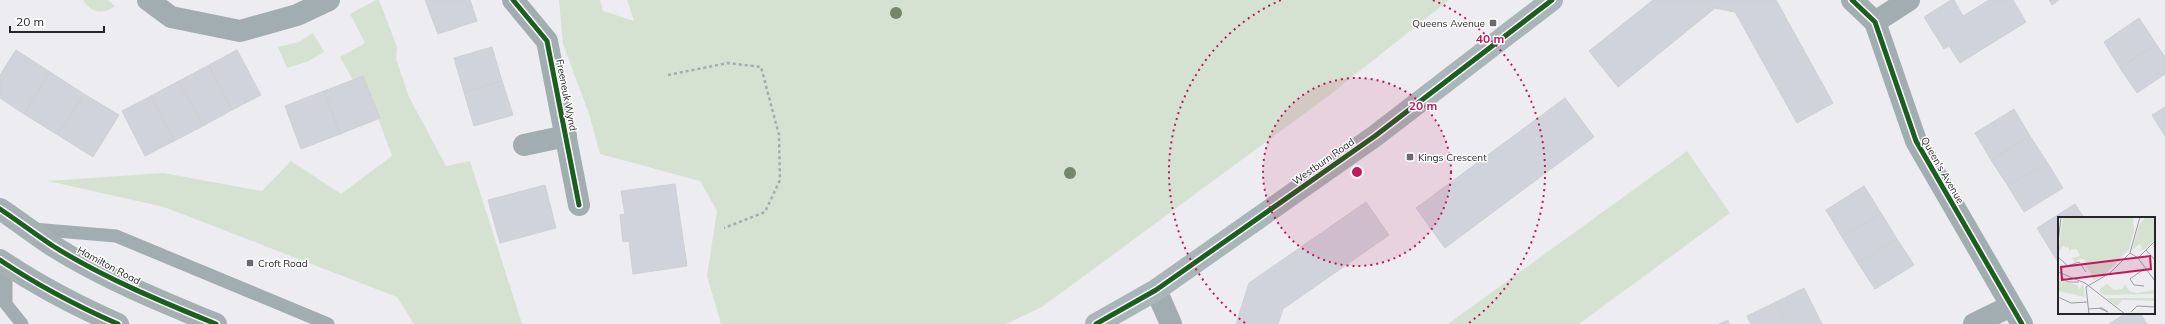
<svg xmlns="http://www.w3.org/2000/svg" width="2165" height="324" viewBox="0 0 2165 324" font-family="Mulish,sans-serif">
<rect width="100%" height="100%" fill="#ececf1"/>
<!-- green -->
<path fill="#d5e2d2" d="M 83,0 L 108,0 L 115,6 C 103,15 91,13 83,0 Z
M 376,0 L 379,0 L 397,47 L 396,59 L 409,97 L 446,166 L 470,161 L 522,324 L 414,324 L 397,297 L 164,207 L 48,181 L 163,173 L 262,191 L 291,161 L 341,194 L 392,156 L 363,77 L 353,80 L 340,57 L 365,43 L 350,14 Z
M 559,0 L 600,0 L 603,11 L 634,21 L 627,0 L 1449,0 L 1327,97 L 1042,307 L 1006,324 L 721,324 L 707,276 L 717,211 L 700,181 L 600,154 L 589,114 L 563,44 Z
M 313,33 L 324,52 L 309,61 L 287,68 L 278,47 L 299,42 Z
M 1687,151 L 1730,213 L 1579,324 L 1448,324 Z"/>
<!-- building -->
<path fill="#d1d3dc" stroke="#cfd0d3" d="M 425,0 L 470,0 L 477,21 L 438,34 Z
M 1653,0 L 1776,0 L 1833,103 L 1797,123 L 1735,12 L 1715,8 L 1618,87 L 1589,51 Z
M 1951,0 L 1954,0 L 1963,16 L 1989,0 L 2013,0 L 2026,22 L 1960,63 L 1949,46 L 1944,49 L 1924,17 Z
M 2049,0 L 2059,0 L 2052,5 Z
M 2139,18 L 2156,44 L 2120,68 L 2104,42 Z
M 2156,44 L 2165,57 L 2165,74 L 2137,93 L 2120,68 Z
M 492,47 L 502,81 L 464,92 L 454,58 Z
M 16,50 L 50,72 L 24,114 L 0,98 L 0,75 Z
M 237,50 L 261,95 L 232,110 L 209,65 Z
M 209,65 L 232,110 L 203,126 L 179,81 Z
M 50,72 L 84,94 L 58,135 L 24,114 Z
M 363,76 L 380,118 L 340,134 L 324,91 Z
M 179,81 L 203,126 L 174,141 L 151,96 Z
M 502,81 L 513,115 L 474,126 L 464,92 Z
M 324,91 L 340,134 L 301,149 L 285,106 Z
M 84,94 L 119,115 L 93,157 L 58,135 Z
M 151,96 L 174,141 L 145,156 L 122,111 Z
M 1565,98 L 1594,137 L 1445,248 L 1416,208 Z
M 2165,107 L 2165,136 L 2152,115 Z
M 2014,109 L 2030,136 L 1991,160 L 1975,133 Z
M 2030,136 L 2047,162 L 2008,186 L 1991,160 Z
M 2047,162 L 2063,188 L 2024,212 L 2008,186 Z
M 675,184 L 687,266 L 633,274 L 629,241 L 623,242 L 620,215 L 625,214 L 621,191 Z
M 545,185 L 556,228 L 500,243 L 488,200 Z
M 1864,186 L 1881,213 L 1842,237 L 1826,210 Z
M 1366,202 L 1389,235 L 1283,309 L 1278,324 L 1236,324 L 1249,283 Z
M 2075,204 L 2084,218 L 2059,218 L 2059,251 L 2053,254 L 2037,228 Z
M 1881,213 L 1897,239 L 1858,263 L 1842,237 Z
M 1897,239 L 1914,265 L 1875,289 L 1858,263 Z
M 2059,251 L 2059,264 L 2053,254 Z
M 1804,288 L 1822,324 L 1787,324 L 1776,302 Z
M 1776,302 L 1787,324 L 1751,324 L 1747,316 Z
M 2126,313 L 2140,313 L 2147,324 L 2109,324 Z
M 1728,320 L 1729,324 L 1719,324 Z"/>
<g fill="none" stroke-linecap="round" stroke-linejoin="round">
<!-- path -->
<path stroke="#a4abae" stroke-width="2.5" stroke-dasharray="3 3" stroke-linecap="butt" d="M 668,75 L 728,63 L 761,67 L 779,135 L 780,180 L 765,212 L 724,228"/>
<!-- lane -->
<path stroke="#a1adb0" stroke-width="13" d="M 33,229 L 116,236 L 328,324
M 6,264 L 6,304 L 22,324"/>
<!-- street -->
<path stroke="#a1adb0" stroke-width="22" d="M 148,0 L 171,17 L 240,31 L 297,15 L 329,0
M 513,0 L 547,41 L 579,205
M 1852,0 L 1875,22 L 1916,141 L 2022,324
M 1875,22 L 1909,0
M 524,145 L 566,136
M 1156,290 L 1171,324
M 1974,324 L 2011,306"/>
<!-- secondary -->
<path stroke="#a9b5b8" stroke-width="22" d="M 1096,324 L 1156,290 L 1375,136 L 1552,0"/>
<!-- primary -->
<path stroke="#a6b0b4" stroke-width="22" d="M 0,209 C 18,221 35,234 53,246 C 104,278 160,301 216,324
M 0,260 C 37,285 77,306 118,324"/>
<defs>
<path id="cycleway" d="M 513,0 L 547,41 L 579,205
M 1852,0 L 1875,22 L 1916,141 L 2022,324
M 0,209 C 18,221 35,234 53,246 C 104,278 160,301 216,324
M 0,260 C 37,285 77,306 118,324
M 1096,324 L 1156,290 L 1375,136 L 1552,0"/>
</defs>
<!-- cycleway casing -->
<use href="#cycleway" stroke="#fff" stroke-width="8"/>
<!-- cycleway -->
<use href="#cycleway" stroke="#1b5e20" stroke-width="5"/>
</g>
<!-- trees -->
<g fill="#74866c">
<circle cx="896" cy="13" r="6"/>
<circle cx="1070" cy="173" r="6"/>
</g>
<!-- distance rings -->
<circle cx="1357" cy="172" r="94" fill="#c2185b" fill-opacity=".12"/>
<g fill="none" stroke="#c2185b" stroke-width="2" stroke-dasharray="2 4">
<circle cx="1357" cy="172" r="94"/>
<path d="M1245 323A188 188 0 0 1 1281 0M1433 0A188 188 0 0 1 1469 323"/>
</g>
<!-- markers -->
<g fill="#6b6b6f" stroke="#fff" stroke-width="1.5">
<rect x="1489" y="19" width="8" height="8" rx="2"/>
<rect x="1406" y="153" width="8" height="8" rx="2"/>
<rect x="246" y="259" width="8" height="8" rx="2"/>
</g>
<g text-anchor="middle" stroke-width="3" stroke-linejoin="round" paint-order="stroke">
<!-- poi labels -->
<g font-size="10" fill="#262629" stroke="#fff" text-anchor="start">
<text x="1485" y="27" text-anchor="end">Queens Avenue</text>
<text x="1418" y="161">Kings Crescent</text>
<text x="258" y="267">Croft Road</text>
</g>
<!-- street labels -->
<g font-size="10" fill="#262629" stroke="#fff">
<text transform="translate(567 95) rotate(79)" y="4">Freeneuk Wynd</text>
<text transform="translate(1323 161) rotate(-35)" y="4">Westburn Road</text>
<text transform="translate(1943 170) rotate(60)" y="4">Queen's Avenue</text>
<text transform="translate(109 265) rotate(28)" y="4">Hamilton Road</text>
</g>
</g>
<!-- overview -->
<g transform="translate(2058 217)">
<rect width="97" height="97" fill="#ececf1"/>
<path d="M 5,0 L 75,0 L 76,14 L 71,32 L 47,57 L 35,64 L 33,55 L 26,49 L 25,46 L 29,47 L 26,42 L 21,42 L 17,46 L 14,41 L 22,39 L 19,32 L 12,33 L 12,36 L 10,30 L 7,31 L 6,28 L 0,35 ZM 88,0 L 97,0 L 97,23 L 87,32 L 80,34 L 84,31 L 82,27 L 74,33 L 81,8 ZM 2,60 L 10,66 L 20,68 L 21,72 L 24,70 L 22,68 L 25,68 L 27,80 L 0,74 ZM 49,67 L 56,73 L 64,72 L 67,67 L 71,74 L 79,76 L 97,73 L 97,77 L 46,78 L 42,75 L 42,72 ZM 48,81 L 97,81 L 97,84 L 64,83 L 59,89 Z" fill="#d5e2d2"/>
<path fill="none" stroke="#9d9da1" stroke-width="1" d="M 0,26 L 3,0M 88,33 L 97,43M 72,36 L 80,41 L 97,64M 0,40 L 10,49 L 21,45 L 28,55M 80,41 L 97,24M 0,55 L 27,66 L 67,97M 4,60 L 10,65 L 21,65M 86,69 L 76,68 L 72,62 L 86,52M 0,80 L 13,86 L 29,85M 30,92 L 44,91 L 50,95 L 41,91M 73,95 L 79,89 L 97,90M 31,97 L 28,70 L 52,56 L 72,36 L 82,0"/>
<path fill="#c2185b" fill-opacity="0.15" stroke="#c2185b" stroke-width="2" d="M 92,39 L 93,52 L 4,63 L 3,50 Z"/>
<rect width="97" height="97" fill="none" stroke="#262629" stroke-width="2"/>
</g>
<circle cx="1357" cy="172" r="6" fill="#c2185b" stroke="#fff" stroke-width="2"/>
<g font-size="12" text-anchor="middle" font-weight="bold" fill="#c2185b" stroke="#fff" stroke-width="3" stroke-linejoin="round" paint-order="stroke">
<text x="1490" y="43">40 m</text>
<text x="1423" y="110">20 m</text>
</g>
<!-- scale -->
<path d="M10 26v6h94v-6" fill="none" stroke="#262629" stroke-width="2"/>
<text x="16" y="26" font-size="12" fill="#262629" stroke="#ffffff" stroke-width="3" paint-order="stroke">20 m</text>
</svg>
